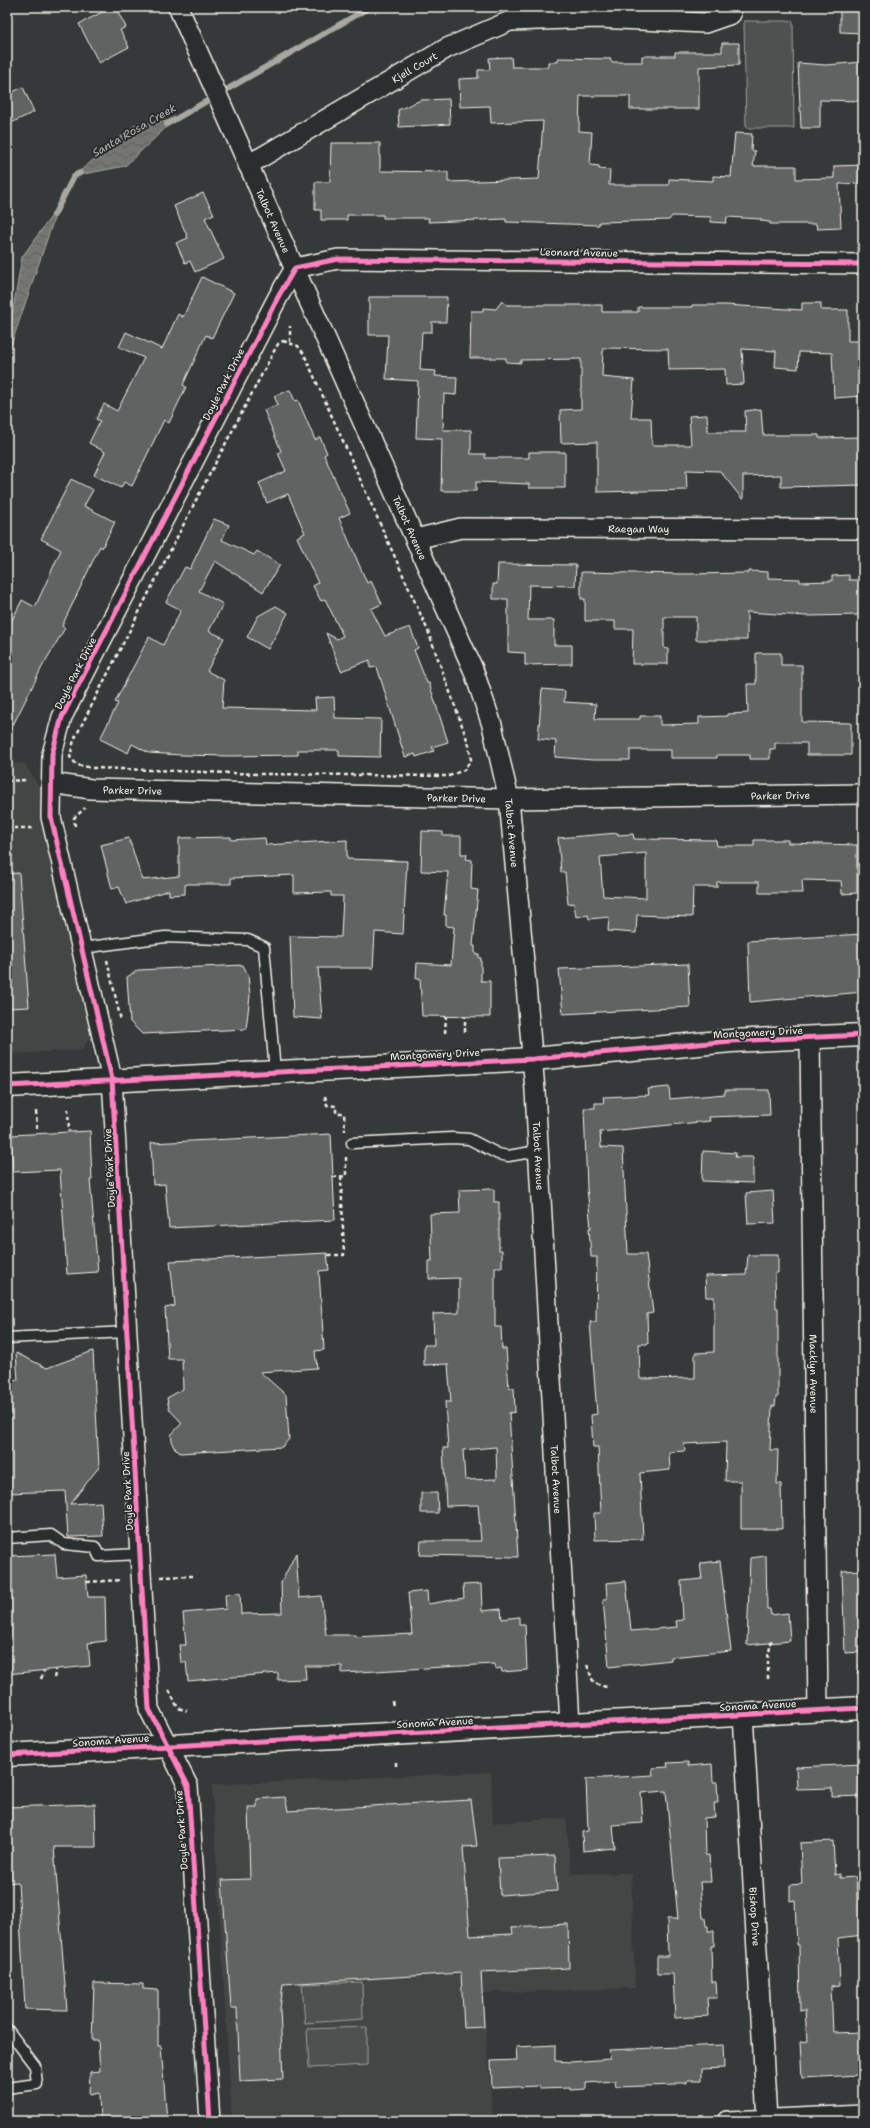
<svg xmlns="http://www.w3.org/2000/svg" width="870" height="2128" viewBox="0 0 870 2128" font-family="'Shantell Sans',sans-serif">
<defs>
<pattern id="water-waves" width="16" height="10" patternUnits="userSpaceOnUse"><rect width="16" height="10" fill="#757572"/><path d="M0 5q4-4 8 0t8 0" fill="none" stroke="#5f5e5c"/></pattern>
</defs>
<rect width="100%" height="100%" fill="#363939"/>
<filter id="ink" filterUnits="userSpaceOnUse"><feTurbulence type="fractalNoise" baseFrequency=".025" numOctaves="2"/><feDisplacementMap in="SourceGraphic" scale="8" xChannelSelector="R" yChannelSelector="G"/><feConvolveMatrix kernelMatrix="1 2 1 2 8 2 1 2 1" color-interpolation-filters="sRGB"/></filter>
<g filter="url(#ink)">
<!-- built -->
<path fill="#434645" d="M 24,763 L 44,794 L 43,827 L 91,1035 L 82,1050 L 7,1054 L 7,764 Z
M 491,1772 L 493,1823 L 566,1818 L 571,1874 L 631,1873 L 635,1988 L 483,1993 L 493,2121 L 232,2121 L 212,1785 Z"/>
<!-- park -->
<path fill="#4e514f" stroke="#a1a19c" d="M 744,21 L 793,21 L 794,128 L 746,128 Z
M 362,1982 L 363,2019 L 305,2023 L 302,1984 Z
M 367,2027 L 367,2065 L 309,2068 L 307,2029 Z"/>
<!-- water -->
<path fill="url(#water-waves)" stroke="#a8a7a1" d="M 174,120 L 125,166 L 74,176 L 135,125 Z
M 58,207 L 7,357 L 7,345 L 22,257 Z"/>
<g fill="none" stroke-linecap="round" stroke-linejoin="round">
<!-- stream -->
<path stroke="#a8a7a1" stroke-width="6" d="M 167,124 L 370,7
M 54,215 L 74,176 L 80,173"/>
</g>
<!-- building -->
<path fill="#616362" stroke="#f4f1e8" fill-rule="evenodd" d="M 112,7 L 115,7 L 126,27 L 120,30 L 129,47 L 99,63 L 79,24 Z
M 840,7 L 863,7 L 863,33 L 840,32 Z
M 722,43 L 739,43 L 739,65 L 699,67 L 699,109 L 630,109 L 630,96 L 580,96 L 579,131 L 592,132 L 590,165 L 599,166 L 599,169 L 610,170 L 609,185 L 669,185 L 669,179 L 713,181 L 713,176 L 731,177 L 735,133 L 752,134 L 751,150 L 755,151 L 753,166 L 796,166 L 796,179 L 834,178 L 834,166 L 863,165 L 863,183 L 839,184 L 841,228 L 817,229 L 816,224 L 770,224 L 770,222 L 761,221 L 761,219 L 727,217 L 726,223 L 711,222 L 711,217 L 672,216 L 669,220 L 599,222 L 599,225 L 506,222 L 506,219 L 428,222 L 429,218 L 383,218 L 383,215 L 347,215 L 347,220 L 321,220 L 321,210 L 315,210 L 315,182 L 330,182 L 331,143 L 380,143 L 380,171 L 448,172 L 448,182 L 539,179 L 543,121 L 491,123 L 490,106 L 460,107 L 459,79 L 478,78 L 478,70 L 490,70 L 489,58 L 511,57 L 512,67 L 548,67 L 548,62 L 558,62 L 558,58 L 611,59 L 611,62 L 642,62 L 642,56 L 675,56 L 675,52 L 722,52 Z
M 863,62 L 863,101 L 820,100 L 820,128 L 801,128 L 798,63 L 826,65 Z
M 23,87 L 34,112 L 7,125 L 7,95 Z
M 449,99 L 450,124 L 399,127 L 398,110 L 421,100 Z
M 203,193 L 214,214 L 205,218 L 224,259 L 195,272 L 190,261 L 185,263 L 176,243 L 188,238 L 174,206 Z
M 202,277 L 234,293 L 212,338 L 206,335 L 183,385 L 186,387 L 176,408 L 169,423 L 164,420 L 132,486 L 124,482 L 121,488 L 94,475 L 105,452 L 89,443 L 100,421 L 96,419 L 104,404 L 117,411 L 144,358 L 119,347 L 126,332 L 162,349 L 178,314 L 183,317 Z
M 369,297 L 447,297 L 446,322 L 432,322 L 432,332 L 422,332 L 420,370 L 436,371 L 435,376 L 457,377 L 456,395 L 444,394 L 443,430 L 471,430 L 471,454 L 485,454 L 485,458 L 529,458 L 529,452 L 565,452 L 565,488 L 529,488 L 529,484 L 476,482 L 476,491 L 441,491 L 442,439 L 416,438 L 418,381 L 386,379 L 388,335 L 369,335 Z
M 502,301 L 507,305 L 602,305 L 602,312 L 638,312 L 638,307 L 692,307 L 692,305 L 726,305 L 802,310 L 802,303 L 821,303 L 821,310 L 848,310 L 848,341 L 863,341 L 863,396 L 834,398 L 832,353 L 799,352 L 798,369 L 775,367 L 776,351 L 742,349 L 744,384 L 726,385 L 725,369 L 669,370 L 668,349 L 603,348 L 602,377 L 634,380 L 631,418 L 651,418 L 652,445 L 691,445 L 689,416 L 707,415 L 708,432 L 746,432 L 745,411 L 761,409 L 763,435 L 819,435 L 819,438 L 863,437 L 863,485 L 781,487 L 781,475 L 743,476 L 743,500 L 720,471 L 686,470 L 687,490 L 597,492 L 597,442 L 561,443 L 560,410 L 581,409 L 581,359 L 521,360 L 521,363 L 506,362 L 506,358 L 470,358 L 471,311 L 483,311 L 483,308 L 496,309 Z
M 290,390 L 295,401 L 298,400 L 315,440 L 320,437 L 327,453 L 324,455 L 350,513 L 339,518 L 367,583 L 371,581 L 382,604 L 371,609 L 385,636 L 410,627 L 418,648 L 414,650 L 427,683 L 429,683 L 448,742 L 432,747 L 434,751 L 416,757 L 415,754 L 405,757 L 377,667 L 370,668 L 370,660 L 341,671 L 326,633 L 337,639 L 343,636 L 325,599 L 321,601 L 313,586 L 318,583 L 297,537 L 305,533 L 288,494 L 267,503 L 259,483 L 286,471 L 278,453 L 281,451 L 264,410 L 278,405 L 274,396 Z
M 71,479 L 93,490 L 84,506 L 115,522 L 102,548 L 100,546 L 62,626 L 65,628 L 42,667 L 7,737 L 7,630 L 22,600 L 35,607 L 61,550 L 41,539 Z
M 214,519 L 229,525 L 222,540 L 254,555 L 257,551 L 280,565 L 263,592 L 215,561 L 199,591 L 223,604 L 209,631 L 224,638 L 207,671 L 224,680 L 222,708 L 316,710 L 315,698 L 334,697 L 335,718 L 381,719 L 380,757 L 339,756 L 339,750 L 298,750 L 298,755 L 229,756 L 181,755 L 149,753 L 132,744 L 128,753 L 100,739 L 118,703 L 115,702 L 149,637 L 163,645 L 181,610 L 166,602 L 185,567 L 190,569 Z
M 498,564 L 576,565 L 575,586 L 529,585 L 528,620 L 554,620 L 554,645 L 572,645 L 572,664 L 525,665 L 525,653 L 508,652 L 508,599 L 493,599 L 493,584 L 497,584 Z
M 749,571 L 768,572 L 768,578 L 800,579 L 800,582 L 832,581 L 832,576 L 849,575 L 849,580 L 859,580 L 860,615 L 806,616 L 747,612 L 747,640 L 696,640 L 696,617 L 664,617 L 664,648 L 668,649 L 668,664 L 632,664 L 633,629 L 615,629 L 615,621 L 585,621 L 585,599 L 581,599 L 581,572 L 684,574 L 749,573 Z
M 276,606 L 288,613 L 268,649 L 247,637 L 258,616 Z
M 756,653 L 781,653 L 781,665 L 802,665 L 802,722 L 851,723 L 851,755 L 807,755 L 807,743 L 775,743 L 775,749 L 770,749 L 770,759 L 750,759 L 750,755 L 717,755 L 717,758 L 671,758 L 671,750 L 630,750 L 630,760 L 593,760 L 555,757 L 556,741 L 538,739 L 542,689 L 565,691 L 564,702 L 596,704 L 595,719 L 640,719 L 640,716 L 660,716 L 660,725 L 699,724 L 699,717 L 728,716 L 728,714 L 748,713 L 747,684 L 756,684 Z
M 422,831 L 443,832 L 443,836 L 461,836 L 461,854 L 467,854 L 466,859 L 472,860 L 471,889 L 478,890 L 473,946 L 475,946 L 475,954 L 479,954 L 479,958 L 481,958 L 481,981 L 490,981 L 490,1017 L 422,1016 L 420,978 L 416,978 L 417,963 L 451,965 L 454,927 L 446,926 L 446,915 L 444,915 L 448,872 L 421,871 Z
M 618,833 L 618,835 L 633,834 L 634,839 L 716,840 L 717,846 L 754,846 L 754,840 L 788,840 L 788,843 L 857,845 L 857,893 L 842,894 L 841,881 L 802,880 L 803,893 L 759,893 L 759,882 L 717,882 L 717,887 L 693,887 L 692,917 L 637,915 L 636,933 L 608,931 L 609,917 L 589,919 L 588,915 L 576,917 L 574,903 L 568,904 L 565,872 L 561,872 L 558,838 ZM 646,853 L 646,898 L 603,896 L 600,857 Z
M 231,837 L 231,840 L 265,838 L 266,845 L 347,840 L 347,859 L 407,861 L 403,934 L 375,932 L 373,968 L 318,968 L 322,1019 L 293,1017 L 290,936 L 341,937 L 343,896 L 331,896 L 331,892 L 294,893 L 294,875 L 231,878 L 231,884 L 188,884 L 185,885 L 185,894 L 169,895 L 169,890 L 126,904 L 119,887 L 112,889 L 101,845 L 129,838 L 142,880 L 179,876 L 179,838 Z
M 19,873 L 29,1007 L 7,1008 L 7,874 Z
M 863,934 L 863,992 L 750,1002 L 748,941 Z
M 688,964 L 690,1007 L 563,1014 L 559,969 Z
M 243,965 L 248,975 L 250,996 L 246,1029 L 142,1034 L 130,1022 L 127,977 L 138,970 Z
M 669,1087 L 670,1099 L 725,1094 L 725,1090 L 769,1090 L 770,1115 L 709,1117 L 710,1121 L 600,1132 L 601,1147 L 623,1148 L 628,1254 L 646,1254 L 653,1313 L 647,1314 L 648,1344 L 639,1344 L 640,1379 L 695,1378 L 695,1353 L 714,1352 L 714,1297 L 706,1297 L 705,1276 L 746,1275 L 748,1255 L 778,1255 L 778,1273 L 775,1273 L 776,1308 L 778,1308 L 778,1397 L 776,1397 L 775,1406 L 772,1406 L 770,1450 L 778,1450 L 777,1484 L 781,1484 L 782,1529 L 741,1529 L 741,1481 L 725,1481 L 726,1442 L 684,1444 L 685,1451 L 669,1452 L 670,1470 L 640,1473 L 643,1539 L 595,1540 L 594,1513 L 601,1513 L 598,1447 L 593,1447 L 591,1415 L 597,1414 L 590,1322 L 596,1322 L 597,1257 L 591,1257 L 589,1228 L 591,1228 L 587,1188 L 584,1108 L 595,1108 L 595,1103 L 604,1103 L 603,1097 L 649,1095 L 648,1089 Z
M 90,1131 L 92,1180 L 90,1180 L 98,1272 L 67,1274 L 60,1170 L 13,1172 L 11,1135 Z
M 331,1134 L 335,1220 L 169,1228 L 165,1184 L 153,1185 L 151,1143 Z
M 703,1151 L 736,1153 L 735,1157 L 753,1157 L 753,1183 L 702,1181 Z
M 494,1189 L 494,1202 L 499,1202 L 499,1250 L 502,1250 L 502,1267 L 495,1267 L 495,1327 L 501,1327 L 502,1349 L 506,1349 L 509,1388 L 514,1388 L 515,1412 L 509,1413 L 518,1557 L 420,1555 L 421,1541 L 481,1541 L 478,1505 L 446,1506 L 443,1448 L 448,1448 L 445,1402 L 451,1402 L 448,1364 L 424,1365 L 424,1345 L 434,1345 L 433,1314 L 459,1313 L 459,1278 L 429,1279 L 429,1261 L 432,1261 L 430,1214 L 460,1213 L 459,1190 ZM 496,1447 L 497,1479 L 465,1480 L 463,1450 Z
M 773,1191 L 775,1223 L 748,1224 L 746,1193 Z
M 327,1253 L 329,1270 L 319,1271 L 324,1350 L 315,1351 L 317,1368 L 260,1372 L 286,1395 L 289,1439 L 282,1447 L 180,1453 L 173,1446 L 171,1435 L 182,1423 L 169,1409 L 167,1398 L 183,1389 L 182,1359 L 168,1359 L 165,1308 L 175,1306 L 170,1261 Z
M 93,1351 L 99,1467 L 70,1504 L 101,1502 L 103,1536 L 68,1537 L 65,1491 L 7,1493 L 7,1381 L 18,1380 L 16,1353 L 47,1368 Z
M 421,1493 L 437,1493 L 438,1513 L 421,1513 Z
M 296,1553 L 299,1598 L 321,1596 L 326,1635 L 355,1635 L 355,1637 L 412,1634 L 408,1593 L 427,1591 L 428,1604 L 464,1598 L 463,1585 L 481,1584 L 482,1611 L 501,1609 L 502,1619 L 519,1617 L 519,1624 L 525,1624 L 527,1670 L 502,1672 L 501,1668 L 495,1669 L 494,1664 L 342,1673 L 342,1666 L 305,1666 L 306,1679 L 278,1680 L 278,1673 L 188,1681 L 186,1662 L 181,1662 L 179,1645 L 186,1645 L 183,1613 L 226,1609 L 225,1594 L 240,1593 L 241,1614 L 282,1613 L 281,1583 Z
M 55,1554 L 57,1577 L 86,1575 L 88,1597 L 105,1597 L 106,1641 L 88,1643 L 90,1666 L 7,1674 L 7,1556 Z
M 766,1556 L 767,1609 L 770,1609 L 771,1615 L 788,1613 L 790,1641 L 747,1645 L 750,1558 Z
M 720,1561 L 731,1651 L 671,1657 L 671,1660 L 609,1667 L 603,1599 L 607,1599 L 606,1583 L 626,1581 L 631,1631 L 677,1627 L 676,1621 L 683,1620 L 681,1581 L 702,1579 L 700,1563 Z
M 863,1570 L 863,1652 L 845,1653 L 842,1571 Z
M 688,1762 L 688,1766 L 712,1764 L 713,1782 L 717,1782 L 718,1803 L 714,1803 L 715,1817 L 704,1818 L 705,1855 L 709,1855 L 711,1882 L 700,1882 L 703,1918 L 705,1918 L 706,1926 L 708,1926 L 708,1931 L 714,1931 L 714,1946 L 711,1946 L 712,1982 L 716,1982 L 717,1998 L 707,1998 L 708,2016 L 675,2018 L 673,1974 L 657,1974 L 657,1956 L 668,1956 L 667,1919 L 678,1919 L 666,1791 L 641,1793 L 643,1823 L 613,1825 L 615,1848 L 583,1851 L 582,1832 L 588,1831 L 586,1779 L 653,1775 L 652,1768 L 668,1767 L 667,1763 Z
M 863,1764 L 863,1796 L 832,1797 L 832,1788 L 797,1789 L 796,1767 Z
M 285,1797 L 288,1811 L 471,1800 L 477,1846 L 463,1847 L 470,1936 L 513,1934 L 512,1927 L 568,1924 L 569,1968 L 481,1972 L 484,2027 L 464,2028 L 461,1973 L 283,1984 L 280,2009 L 283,2079 L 240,2081 L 237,2008 L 231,2008 L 222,1880 L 250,1879 L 248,1807 L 257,1807 L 257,1799 Z
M 95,1804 L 96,1847 L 54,1847 L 67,2010 L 25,2009 L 18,1882 L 7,1883 L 7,1807 Z
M 833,1841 L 835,1875 L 840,1874 L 840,1878 L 856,1877 L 857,1899 L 862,1899 L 863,1922 L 863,1935 L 838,1938 L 840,1985 L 831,1986 L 833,2033 L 863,2032 L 863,2058 L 858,2058 L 859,2075 L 802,2078 L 800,2042 L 807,2041 L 805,2010 L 800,2011 L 799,1945 L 797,1945 L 795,1900 L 790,1901 L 790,1885 L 802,1884 L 800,1843 Z
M 555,1856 L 557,1891 L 500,1895 L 498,1858 Z
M 94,1983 L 143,1984 L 143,1989 L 158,1990 L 158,2046 L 161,2046 L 167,2121 L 100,2121 L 99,2093 L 89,2095 L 90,2072 L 100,2071 L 98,2040 L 92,2040 Z
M 555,2045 L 555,2061 L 571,2062 L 610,2059 L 609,2050 L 723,2045 L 724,2068 L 702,2069 L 702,2080 L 687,2080 L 687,2083 L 676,2083 L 676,2085 L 616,2087 L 615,2081 L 586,2083 L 586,2089 L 570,2090 L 570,2088 L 539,2089 L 539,2086 L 492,2088 L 491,2061 L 517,2060 L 516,2047 Z"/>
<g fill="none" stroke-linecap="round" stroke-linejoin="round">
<defs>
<path id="lane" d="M 82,948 L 165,937 L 248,940 L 264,947 L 275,1071
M 352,1143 L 452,1138 L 469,1139 L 498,1154 L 508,1156 L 538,1151
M 7,1338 L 127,1332
M 7,1538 L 51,1535 L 64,1544 L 95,1547 L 99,1556 L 139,1554
M 7,2029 L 35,2066 L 37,2084 L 7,2088"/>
<g id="street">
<path id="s1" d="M 178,7 L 473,669 L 492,725 L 509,799 L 524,962 L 535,1090 L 570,1724"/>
<path id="s2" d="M 248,165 L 447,48 L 510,21 L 598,18 L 705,23 L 731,14 L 730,7"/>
<path id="s3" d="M 416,539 L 461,528 L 863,529"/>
<path id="s4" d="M 51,783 L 91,789 L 509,799 L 863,794"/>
<path id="s5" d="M 810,1038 L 818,1711"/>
<path id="s6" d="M 743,1715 L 767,2119"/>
<path d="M 210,2121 L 188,1786 L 149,1709 L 112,1079 L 51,817 L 52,754 L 62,717 L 278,297 L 295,268 L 338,259 L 863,264"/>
<path d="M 728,2121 L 863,2115"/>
</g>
<path id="secondary" d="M 7,1086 L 533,1059 L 731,1041 L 863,1035
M 7,1755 L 863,1708"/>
</defs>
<!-- lane casing -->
<use href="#lane" stroke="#f4f1e8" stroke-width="13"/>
<!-- street casing -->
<use href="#street" stroke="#f4f1e8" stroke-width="22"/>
<!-- secondary casing -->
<use href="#secondary" stroke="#f4f1e8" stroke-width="25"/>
<!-- path -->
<path stroke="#f4f1e8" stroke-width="2.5" stroke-dasharray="4 3" stroke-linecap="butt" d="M 283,341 L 298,346 L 304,354 L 428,631 L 469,745 L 471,760 L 464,770 L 449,776 L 260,774 L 93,768 L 77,765 L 70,757 L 74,740 L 194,504 L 273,353 L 278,344 Z
M 290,342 L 290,326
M 7,781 L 25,780
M 75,826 L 74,818 L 85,808
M 7,828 L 33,828
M 107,960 L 121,1021
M 465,1032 L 465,1017
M 445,1033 L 446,1016
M 325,1096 L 327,1105 L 336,1106 L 336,1113 L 344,1113 L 345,1131
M 68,1109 L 69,1131
M 36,1111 L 37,1129
M 333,1177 L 346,1176 L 346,1156
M 328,1255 L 344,1255 L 341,1176
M 161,1577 L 192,1576
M 87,1582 L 122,1580
M 587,1665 C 593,1678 589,1684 607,1687
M 858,1674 L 863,1652
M 54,1678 L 56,1670
M 41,1679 L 44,1671
M 768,1679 L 768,1657 L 772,1638
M 169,1690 L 178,1708 L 187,1711
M 392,1701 L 393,1706
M 396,1762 L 396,1767"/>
<!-- lane -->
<use href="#lane" stroke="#2a2d2e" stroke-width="10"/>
<!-- street -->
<use href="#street" stroke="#2a2d2e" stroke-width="19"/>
<!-- secondary -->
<use href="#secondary" stroke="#2a2d2e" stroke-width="22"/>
<defs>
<path id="cycleway" d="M 7,1086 L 533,1059 L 731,1041 L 863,1035
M 7,1755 L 863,1708
M 210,2121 L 188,1786 L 149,1709 L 112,1079 L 51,817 L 52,754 L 62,717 L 278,297 L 295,268 L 338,259 L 863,264"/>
</defs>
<!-- cycleway casing -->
<use href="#cycleway" stroke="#2a2d2e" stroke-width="8"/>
<!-- cycleway -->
<use href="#cycleway" stroke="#ff80c0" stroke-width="5"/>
</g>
</g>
<g text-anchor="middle" stroke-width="4" stroke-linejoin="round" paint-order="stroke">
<!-- street labels -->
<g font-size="10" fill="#f4f1e8" stroke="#2a2d2e">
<text dy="4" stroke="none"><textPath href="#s2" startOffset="193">Kjell Court</textPath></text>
<text dy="4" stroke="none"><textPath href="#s1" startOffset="234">Talbot Avenue</textPath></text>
<text transform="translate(579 252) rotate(1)" y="4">Leonard Avenue</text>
<text transform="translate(223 384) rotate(-63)" y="4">Doyle Park Drive</text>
<text dy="4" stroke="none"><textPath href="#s1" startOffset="570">Talbot Avenue</textPath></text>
<text dy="4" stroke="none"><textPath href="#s3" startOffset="224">Raegan Way</textPath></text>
<text transform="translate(75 673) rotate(-63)" y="4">Doyle Park Drive</text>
<text dy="4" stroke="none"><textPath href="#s4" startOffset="82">Parker Drive</textPath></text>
<text dy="4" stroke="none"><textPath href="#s4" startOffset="730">Parker Drive</textPath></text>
<text dy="4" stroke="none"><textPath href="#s4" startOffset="406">Parker Drive</textPath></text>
<text dy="4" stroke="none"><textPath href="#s1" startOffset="894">Talbot Avenue</textPath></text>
<text transform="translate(758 1032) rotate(-3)" y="4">Montgomery Drive</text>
<text transform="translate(435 1054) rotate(-3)" y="4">Montgomery Drive</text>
<text dy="4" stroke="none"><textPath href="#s1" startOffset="1218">Talbot Avenue</textPath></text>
<text transform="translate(109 1168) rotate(-93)" y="4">Doyle Park Drive</text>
<text dy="4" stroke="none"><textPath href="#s5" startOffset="336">Macklyn Avenue</textPath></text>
<text dy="4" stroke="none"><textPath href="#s1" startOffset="1542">Talbot Avenue</textPath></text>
<text transform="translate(127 1491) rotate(-93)" y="4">Doyle Park Drive</text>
<text transform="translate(758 1705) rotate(-3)" y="4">Sonoma Avenue</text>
<text transform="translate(435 1722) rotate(-3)" y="4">Sonoma Avenue</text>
<text transform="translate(111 1740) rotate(-4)" y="4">Sonoma Avenue</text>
<text transform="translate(181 1830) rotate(-94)" y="4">Doyle Park Drive</text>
<text dy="4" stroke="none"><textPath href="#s6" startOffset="202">Bishop Drive</textPath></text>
</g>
<!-- water labels -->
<g font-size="11" font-style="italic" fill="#b4b3ad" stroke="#2a2d2e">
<text transform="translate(134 130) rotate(-30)" y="4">Santa Rosa Creek</text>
</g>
</g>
<!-- margin -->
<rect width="870" height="2128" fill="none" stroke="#2a2d2e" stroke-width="24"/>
<rect x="12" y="12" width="846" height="2104" fill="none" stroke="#f4f1e8" stroke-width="1.5" filter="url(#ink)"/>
</svg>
